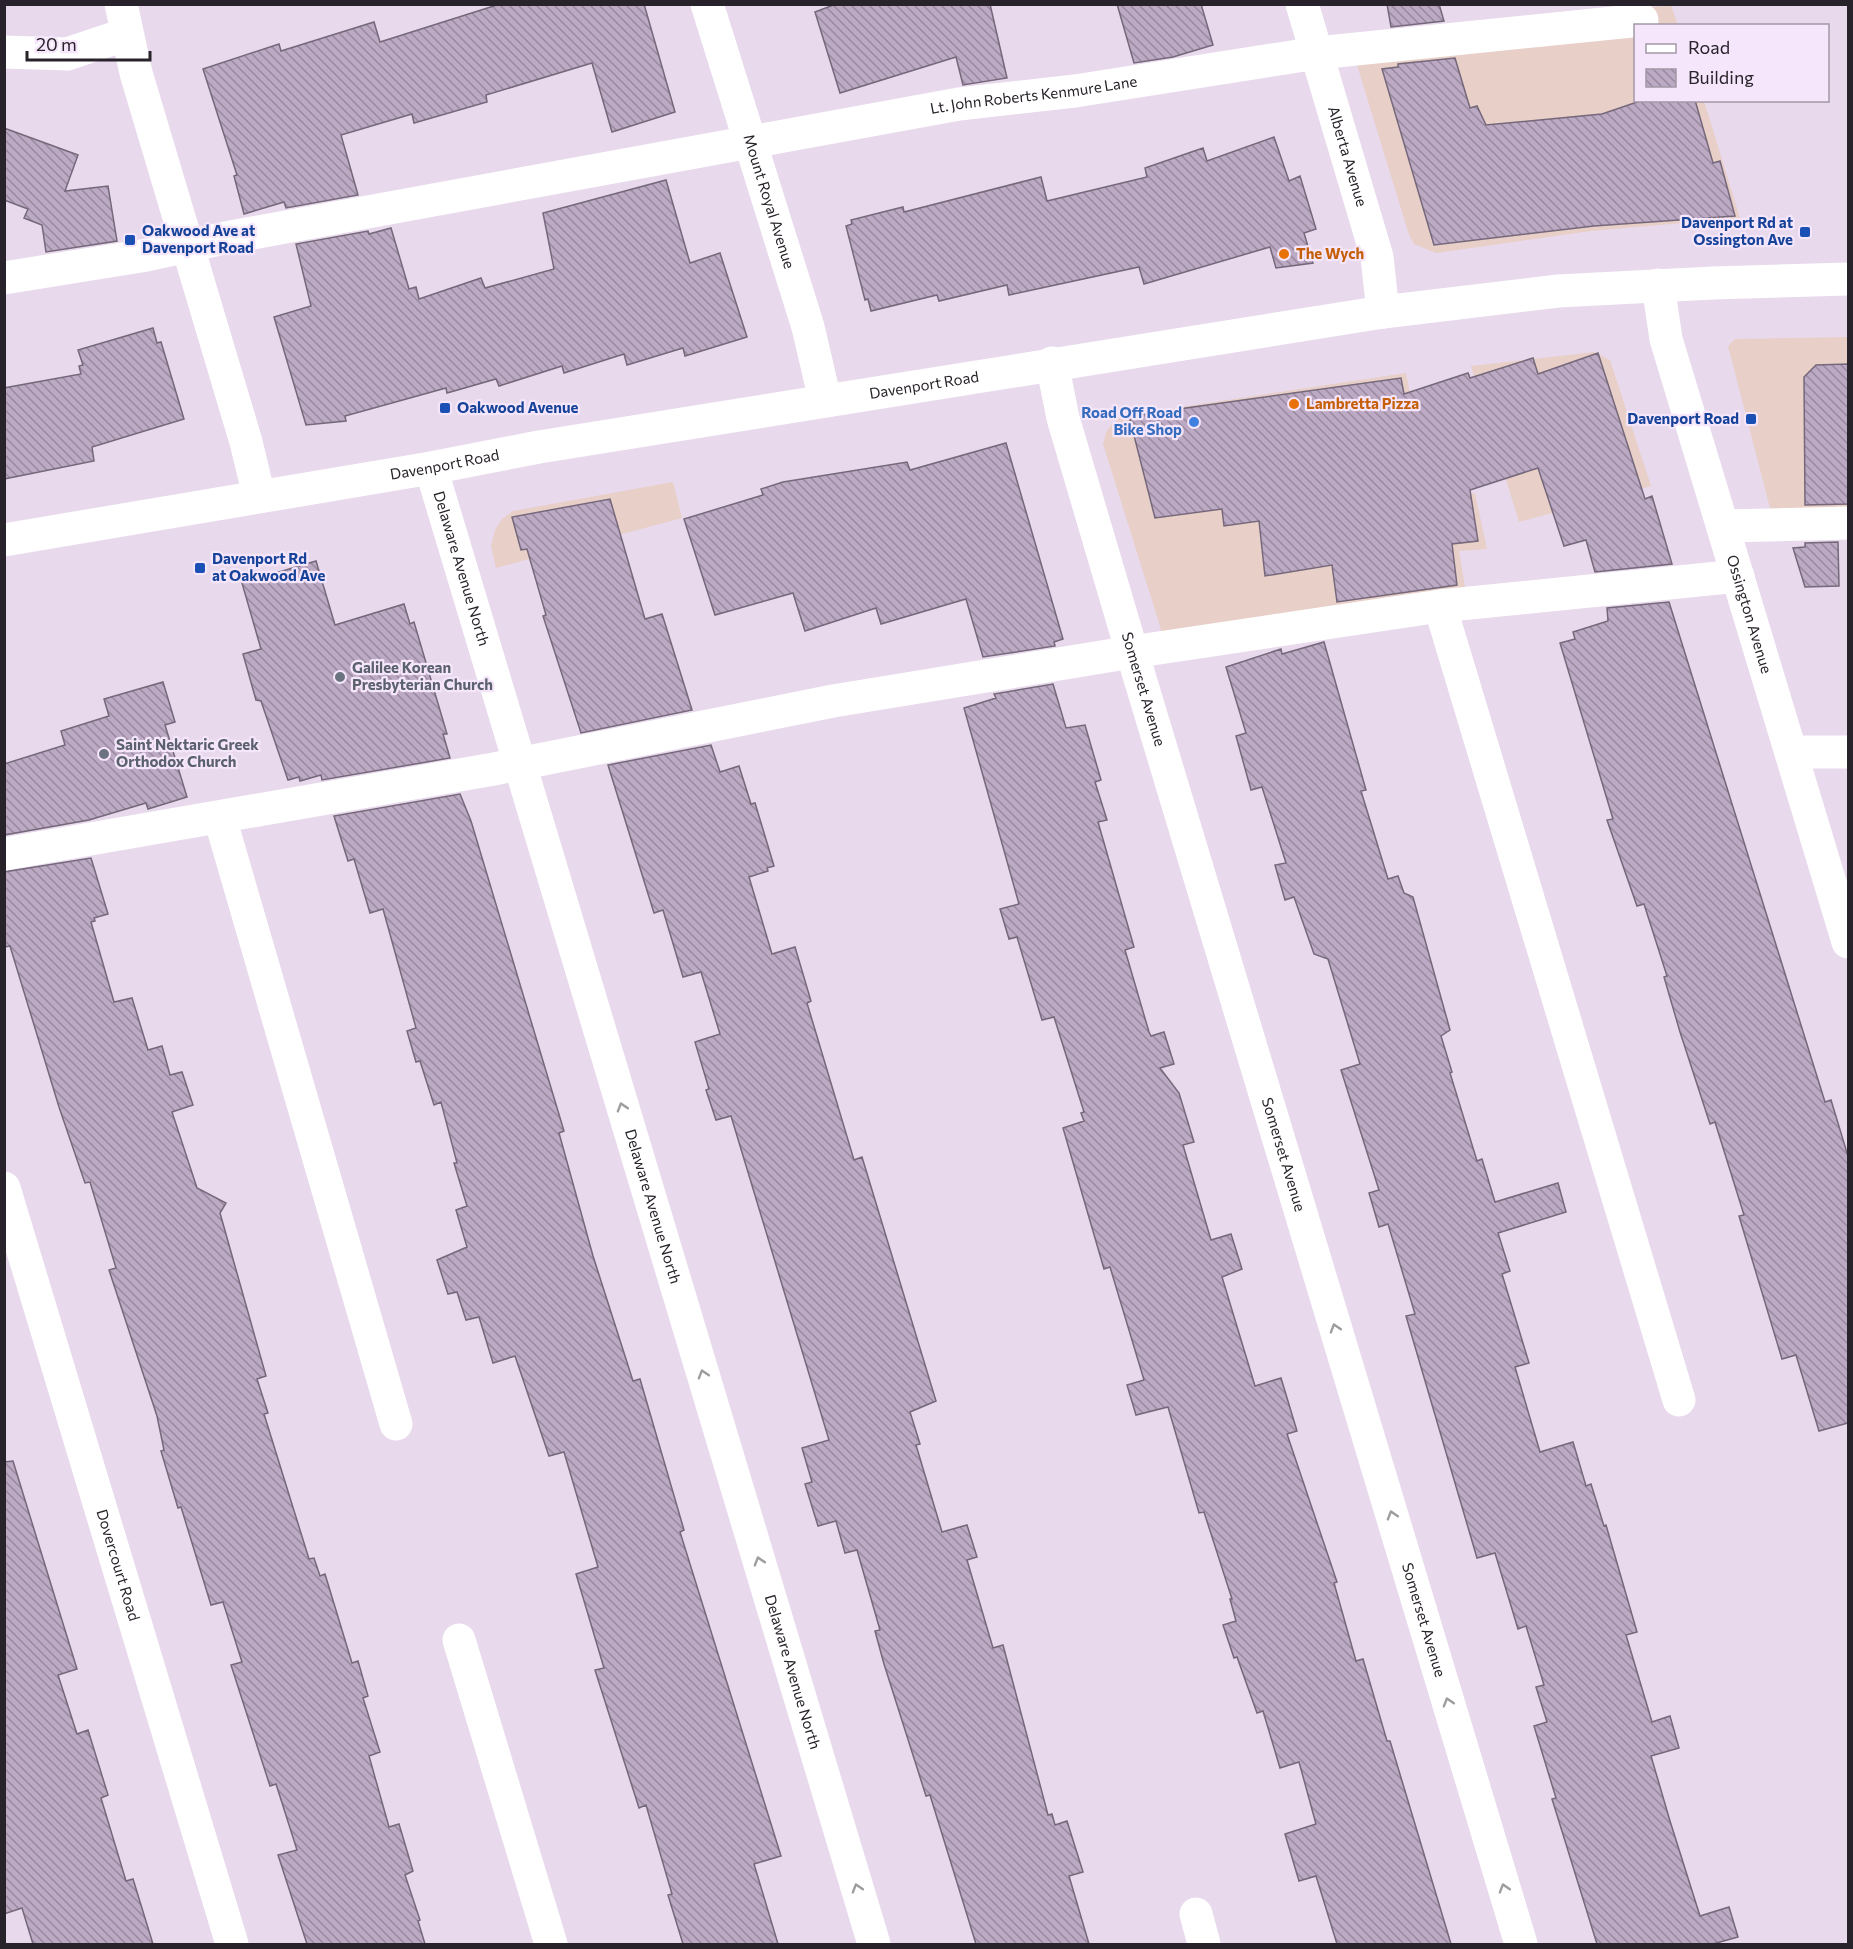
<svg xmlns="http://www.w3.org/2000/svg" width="1853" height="1949" viewBox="0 0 1853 1949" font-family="Commissioner,sans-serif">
<defs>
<pattern id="building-back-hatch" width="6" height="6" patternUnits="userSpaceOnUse" patternTransform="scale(1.5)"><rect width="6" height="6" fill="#bca9c3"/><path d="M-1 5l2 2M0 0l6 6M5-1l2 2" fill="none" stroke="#99899f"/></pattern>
</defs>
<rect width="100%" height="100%" fill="#e8d9ed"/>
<!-- commercial -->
<path fill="#e8cfc8" d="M 1671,5 L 1678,25 L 1636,26 L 1636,100 L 1704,101 L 1740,218 L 1591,231 L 1436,253 L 1414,244 L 1409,235 L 1349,39 Z
M 1848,337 L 1848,513 L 1772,516 L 1728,346 L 1735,339 Z
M 1594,352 L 1610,360 L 1651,486 L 1519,522 L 1471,366 Z
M 1406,373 L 1431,500 L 1475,493 L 1487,549 L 1459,551 L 1466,593 L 1164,639 L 1103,444 L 1106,432 L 1112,424 L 1122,416 Z
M 673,482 L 682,518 L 496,568 L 491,546 L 495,530 L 502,519 L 513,511 Z"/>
<!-- building -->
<path fill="url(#building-back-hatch)" stroke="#75687a" stroke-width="1.5" d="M 500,4 L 644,4 L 675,112 L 612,132 L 592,63 L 486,95 L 487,102 L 414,123 L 412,114 L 341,135 L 358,195 L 286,208 L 284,202 L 244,214 L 234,176 L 237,175 L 203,69 L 279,44 L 281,51 L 374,22 L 380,42 Z
M 836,4 L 990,4 L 1007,78 L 963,85 L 956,57 L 840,93 L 815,12 Z
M 1117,4 L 1201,4 L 1213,45 L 1173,57 L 1134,63 Z
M 1387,4 L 1439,4 L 1444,21 L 1391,27 Z
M 1455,58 L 1470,108 L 1477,106 L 1486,125 L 1602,114 L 1643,100 L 1695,100 L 1713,163 L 1720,161 L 1735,216 L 1594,226 L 1434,245 L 1382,69 L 1398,67 L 1398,64 Z
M 4,128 L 78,155 L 65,191 L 108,186 L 117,241 L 46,252 L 42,225 L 24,218 L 28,209 L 4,200 Z
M 1274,137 L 1289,181 L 1300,176 L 1316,229 L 1304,233 L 1313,263 L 1276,268 L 1270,247 L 1144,284 L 1139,267 L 1009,295 L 1007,285 L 939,301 L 937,295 L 871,311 L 868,299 L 865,300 L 846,226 L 852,224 L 851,220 L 903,207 L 904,212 L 1041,177 L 1047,201 L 1147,177 L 1145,168 L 1203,148 L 1207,161 Z
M 666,180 L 690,263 L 720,253 L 747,337 L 685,356 L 683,348 L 627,365 L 624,354 L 564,373 L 562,366 L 499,386 L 496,379 L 447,393 L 446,388 L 345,416 L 346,421 L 306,425 L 274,317 L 311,306 L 296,244 L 368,231 L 369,234 L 391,228 L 409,289 L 416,287 L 419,299 L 481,278 L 485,288 L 554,269 L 543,213 Z
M 153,328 L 157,343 L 161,342 L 184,419 L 92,447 L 94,461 L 4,479 L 4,388 L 81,374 L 79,366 L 83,365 L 78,350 Z
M 1598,353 L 1645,499 L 1652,496 L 1672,564 L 1595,572 L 1586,540 L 1564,546 L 1538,468 L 1470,490 L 1478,541 L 1452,544 L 1457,585 L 1337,602 L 1332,565 L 1265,576 L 1259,521 L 1224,526 L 1222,509 L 1155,518 L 1129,416 L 1401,378 L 1404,394 L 1468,373 L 1470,378 L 1533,358 L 1538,374 Z
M 1848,364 L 1848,504 L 1805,505 L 1804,377 L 1816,365 Z
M 1006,443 L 1063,639 L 1054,642 L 1055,646 L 983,657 L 966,599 L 881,624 L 876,608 L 805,631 L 793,593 L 715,615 L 684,519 L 763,495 L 761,489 L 783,482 L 907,462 L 910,470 Z
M 610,499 L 645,619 L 662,614 L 692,710 L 581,733 L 543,616 L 546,615 L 527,549 L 521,550 L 512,517 Z
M 1838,542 L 1839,586 L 1805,587 L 1793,548 L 1805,547 L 1805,543 Z
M 316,561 L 335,625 L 404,604 L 410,624 L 414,622 L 447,734 L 443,734 L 450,758 L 322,780 L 321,775 L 300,781 L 299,777 L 288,780 L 261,701 L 256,700 L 243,654 L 261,649 L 242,583 Z
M 1669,602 L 1825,1102 L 1831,1100 L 1848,1156 L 1848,1423 L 1819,1431 L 1796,1355 L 1782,1359 L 1739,1216 L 1744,1215 L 1715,1122 L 1710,1124 L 1680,1032 L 1664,977 L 1667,976 L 1644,904 L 1637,906 L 1607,820 L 1613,819 L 1560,643 L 1575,639 L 1573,632 L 1608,621 L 1607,608 Z
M 1324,642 L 1366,790 L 1361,791 L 1388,879 L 1398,876 L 1404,893 L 1413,897 L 1450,1030 L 1441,1036 L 1452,1072 L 1450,1073 L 1477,1161 L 1482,1159 L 1495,1202 L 1558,1183 L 1566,1212 L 1498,1233 L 1510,1271 L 1502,1274 L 1529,1363 L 1515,1367 L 1540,1452 L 1573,1442 L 1586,1486 L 1591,1484 L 1604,1526 L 1606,1525 L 1637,1632 L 1626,1635 L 1652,1722 L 1670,1716 L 1679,1748 L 1651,1756 L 1670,1821 L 1700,1916 L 1729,1907 L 1738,1937 L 1713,1944 L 1597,1944 L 1552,1799 L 1556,1798 L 1534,1726 L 1547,1722 L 1536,1687 L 1544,1685 L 1526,1626 L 1518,1629 L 1495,1553 L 1477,1558 L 1406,1316 L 1415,1314 L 1388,1224 L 1379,1227 L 1369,1193 L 1379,1190 L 1341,1070 L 1360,1064 L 1328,959 L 1314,954 L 1294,897 L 1285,900 L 1275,865 L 1286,863 L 1262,787 L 1251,790 L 1236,736 L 1246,733 L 1226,667 L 1281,649 L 1282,654 Z
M 163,682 L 175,722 L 165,725 L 187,797 L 148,809 L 146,803 L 89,820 L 4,835 L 4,764 L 65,745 L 61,731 L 109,716 L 104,699 Z
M 1053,684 L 1066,728 L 1085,725 L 1101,780 L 1095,782 L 1107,820 L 1098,822 L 1134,947 L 1125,950 L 1149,1032 L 1151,1036 L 1164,1032 L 1174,1064 L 1160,1068 L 1179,1093 L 1194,1142 L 1183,1145 L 1211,1240 L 1231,1234 L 1242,1269 L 1222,1277 L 1255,1386 L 1281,1378 L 1297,1431 L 1287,1434 L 1337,1582 L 1334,1583 L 1356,1661 L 1363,1659 L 1387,1741 L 1390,1741 L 1451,1944 L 1337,1944 L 1316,1876 L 1299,1881 L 1285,1834 L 1316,1824 L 1299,1762 L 1280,1768 L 1263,1711 L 1257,1713 L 1237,1657 L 1234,1658 L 1223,1625 L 1236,1621 L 1230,1599 L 1232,1599 L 1204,1512 L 1199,1513 L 1168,1407 L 1136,1415 L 1127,1385 L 1144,1380 L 1110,1267 L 1104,1269 L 1063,1128 L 1084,1121 L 1081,1113 L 1084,1112 L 1054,1017 L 1042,1020 L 1017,937 L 1009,939 L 1000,909 L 1019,904 L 964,708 L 996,698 L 994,694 Z
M 711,745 L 720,772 L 739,766 L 751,804 L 755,803 L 774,866 L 767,868 L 768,871 L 749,877 L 772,954 L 795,947 L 811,1001 L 807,1003 L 854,1160 L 862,1157 L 936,1401 L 910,1412 L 920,1444 L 916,1445 L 942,1532 L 967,1525 L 977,1557 L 967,1560 L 993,1648 L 1003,1645 L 1048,1815 L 1052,1814 L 1055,1825 L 1067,1821 L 1083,1872 L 1069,1876 L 1089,1944 L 976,1944 L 930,1795 L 926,1796 L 884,1664 L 875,1631 L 880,1630 L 857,1550 L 845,1553 L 836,1521 L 818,1526 L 805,1484 L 812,1482 L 802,1448 L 829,1440 L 731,1116 L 716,1120 L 706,1090 L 709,1089 L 695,1042 L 720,1034 L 701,972 L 683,977 L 663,910 L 654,913 L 608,765 Z
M 460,794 L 471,821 L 564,1131 L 559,1133 L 593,1256 L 633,1381 L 640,1379 L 684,1530 L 680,1532 L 781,1856 L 754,1864 L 778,1944 L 683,1944 L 668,1895 L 672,1894 L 646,1805 L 639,1808 L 595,1670 L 604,1668 L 576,1574 L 598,1567 L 564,1452 L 549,1456 L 515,1356 L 493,1363 L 479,1317 L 466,1320 L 457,1292 L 448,1294 L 437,1260 L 467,1247 L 456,1210 L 467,1206 L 454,1163 L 457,1163 L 441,1102 L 434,1105 L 420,1061 L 416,1062 L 407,1031 L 416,1028 L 383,909 L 370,913 L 354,859 L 348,861 L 334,816 Z
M 91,858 L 108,914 L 94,918 L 95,921 L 91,922 L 114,1002 L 132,998 L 148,1050 L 162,1046 L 170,1075 L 182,1072 L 193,1105 L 172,1112 L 197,1188 L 226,1203 L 220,1213 L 266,1376 L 257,1379 L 268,1413 L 264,1414 L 309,1559 L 314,1558 L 320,1576 L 325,1574 L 352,1663 L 358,1661 L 368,1696 L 363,1698 L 380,1752 L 369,1756 L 389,1827 L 399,1824 L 413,1871 L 405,1875 L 420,1920 L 418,1921 L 425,1944 L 307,1944 L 278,1855 L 297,1850 L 276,1784 L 270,1786 L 231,1665 L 242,1662 L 223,1602 L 211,1605 L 181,1507 L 178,1508 L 161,1451 L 164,1450 L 157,1416 L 109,1270 L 116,1268 L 90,1182 L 85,1183 L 59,1107 L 10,946 L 4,947 L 4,872 Z
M 13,1461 L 77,1669 L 58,1675 L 77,1734 L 88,1730 L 108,1795 L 101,1798 L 126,1881 L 133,1879 L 153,1944 L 33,1944 L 22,1908 L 4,1914 L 4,1462 Z"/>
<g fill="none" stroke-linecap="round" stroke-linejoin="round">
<!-- minor -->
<g stroke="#fff" stroke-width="33">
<path d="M 121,4 L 136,73 L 246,442 L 259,496"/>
<path id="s1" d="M 707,4 L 808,327 L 825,400"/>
<path id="s2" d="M 1302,4 L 1377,257 L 1383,312"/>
<path d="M 4,52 L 67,54 L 127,34"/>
<path id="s3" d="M 4,278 L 147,255 L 225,238 L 959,104 L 1075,91 L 1317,53 L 1642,20"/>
<path id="s4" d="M 1658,285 L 1666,339 L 1848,942"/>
<path id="s5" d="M 1052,363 L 1063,418 L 1132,652 L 1521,1944"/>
<path id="s6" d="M 431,468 L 874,1944"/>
<path d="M 1723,526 L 1848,523"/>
<path id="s7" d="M 4,540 L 431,468 L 539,447 L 1383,312 L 1558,291 L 1713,283 L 1848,279"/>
<path d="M 1440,606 L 1679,1400"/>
<path d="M 1791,752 L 1848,752"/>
<path d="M 220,818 L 396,1424"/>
<path d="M 4,854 L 494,769 L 833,701 L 1132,652 L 1440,606 L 1738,576"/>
<path id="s8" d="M 4,1188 L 232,1944"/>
<path d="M 459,1640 L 551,1944"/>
<path d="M 1196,1914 L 1204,1944"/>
</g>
</g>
<!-- one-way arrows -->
<defs><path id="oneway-chevron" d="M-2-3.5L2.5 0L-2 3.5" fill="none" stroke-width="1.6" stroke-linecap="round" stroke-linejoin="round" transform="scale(1.5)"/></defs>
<g stroke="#9e9c9f">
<use href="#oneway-chevron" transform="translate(622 1107) rotate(-107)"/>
<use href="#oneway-chevron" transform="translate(1335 1328) rotate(-107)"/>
<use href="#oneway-chevron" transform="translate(703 1374) rotate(-107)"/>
<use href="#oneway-chevron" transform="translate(1392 1515) rotate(-107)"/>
<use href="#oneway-chevron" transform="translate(759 1561) rotate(-107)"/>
<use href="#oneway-chevron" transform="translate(1448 1702) rotate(-107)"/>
<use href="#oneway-chevron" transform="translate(857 1888) rotate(-107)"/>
<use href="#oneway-chevron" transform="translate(1504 1888) rotate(-107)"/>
</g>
<!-- markers -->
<g fill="#1a4fb4" stroke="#f5e6fb" stroke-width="2">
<rect x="1799" y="226" width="12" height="12" rx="3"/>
<rect x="124" y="234" width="12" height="12" rx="3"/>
<rect x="439" y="402" width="12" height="12" rx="3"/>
<rect x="1745" y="413" width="12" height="12" rx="3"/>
<rect x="194" y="562" width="12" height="12" rx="3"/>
</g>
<g fill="#e8710a" stroke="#f5e6fb" stroke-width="2">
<circle cx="1284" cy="254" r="6"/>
<circle cx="1294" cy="404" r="6"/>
</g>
<circle fill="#3f7fe0" stroke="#f5e6fb" stroke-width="2" cx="1194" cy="422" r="6"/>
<g fill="#6b7280" stroke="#f5e6fb" stroke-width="2">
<circle cx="340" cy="677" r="6"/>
<circle cx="104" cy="754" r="6"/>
</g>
<g text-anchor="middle" stroke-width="4.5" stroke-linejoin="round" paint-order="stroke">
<!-- street labels -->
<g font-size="15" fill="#28232a" stroke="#f5e6fb">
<text dy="5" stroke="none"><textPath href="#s3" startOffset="1046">Lt. John Roberts Kenmure Lane</textPath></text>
<text dy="5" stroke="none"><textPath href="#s2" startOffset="159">Alberta Avenue</textPath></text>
<text dy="5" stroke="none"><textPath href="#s1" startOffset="207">Mount Royal Avenue</textPath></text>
<text dy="5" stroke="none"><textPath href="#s7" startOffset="933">Davenport Road</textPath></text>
<text dy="5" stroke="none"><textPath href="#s7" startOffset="447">Davenport Road</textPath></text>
<text dy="5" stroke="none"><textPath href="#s6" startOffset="105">Delaware Avenue North</textPath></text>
<text dy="5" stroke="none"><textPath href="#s4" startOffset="342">Ossington Avenue</textPath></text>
<text dy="5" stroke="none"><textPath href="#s5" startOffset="339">Somerset Avenue</textPath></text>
<text dy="5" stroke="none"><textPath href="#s5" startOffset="825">Somerset Avenue</textPath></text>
<text dy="5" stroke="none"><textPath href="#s6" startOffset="771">Delaware Avenue North</textPath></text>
<text dy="5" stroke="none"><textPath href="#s8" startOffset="394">Dovercourt Road</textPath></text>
<text dy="5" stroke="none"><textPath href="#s5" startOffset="1311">Somerset Avenue</textPath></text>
<text dy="5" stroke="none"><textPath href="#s6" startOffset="1257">Delaware Avenue North</textPath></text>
</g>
<!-- transit labels -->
<g font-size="15" font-weight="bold" fill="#164399" stroke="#f5e6fb" text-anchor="start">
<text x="1793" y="228" text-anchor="end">Davenport Rd at<tspan x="1793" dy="17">Ossington Ave</tspan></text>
<text x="142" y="236">Oakwood Ave at<tspan x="142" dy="17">Davenport Road</tspan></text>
<text x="457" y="413">Oakwood Avenue</text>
<text x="1739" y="424" text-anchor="end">Davenport Road</text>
<text x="212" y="564">Davenport Rd<tspan x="212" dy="17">at Oakwood Ave</tspan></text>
</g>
<!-- food labels -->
<g font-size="15" font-weight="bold" fill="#c56008" stroke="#f5e6fb" text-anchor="start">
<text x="1296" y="259">The Wych</text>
<text x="1306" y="409">Lambretta Pizza</text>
</g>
<!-- shop labels -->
<g font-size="15" font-weight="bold" fill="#366cbe" stroke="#f5e6fb" text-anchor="end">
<text x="1182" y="418">Road Off Road<tspan x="1182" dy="17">Bike Shop</tspan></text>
</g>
<!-- worship labels -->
<g font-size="15" font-weight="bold" fill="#5b616d" stroke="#f5e6fb" text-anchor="start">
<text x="352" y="673">Galilee Korean<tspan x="352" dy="17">Presbyterian Church</tspan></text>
<text x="116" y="750">Saint Nektaric Greek<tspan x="116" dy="17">Orthodox Church</tspan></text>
</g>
</g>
<!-- border -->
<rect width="1853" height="1949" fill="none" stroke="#28232a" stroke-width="12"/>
<!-- legend -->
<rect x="1634" y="24" width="195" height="78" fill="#f5e6fb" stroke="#a398a7" stroke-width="1.5"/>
<rect x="1646" y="44" width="30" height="9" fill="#ffffff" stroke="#a398a7" stroke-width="1.5"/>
<text x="1688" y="54" font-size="18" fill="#28232a">Road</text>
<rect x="1646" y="69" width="30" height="18" fill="url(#building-back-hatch)" stroke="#a398a7" stroke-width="1.5"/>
<text x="1688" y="84" font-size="18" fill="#28232a">Building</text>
<!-- scale -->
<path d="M27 51v9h123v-9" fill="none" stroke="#28232a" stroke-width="3"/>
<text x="36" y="51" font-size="18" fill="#28232a" stroke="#f5e6fb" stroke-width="4.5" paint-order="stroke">20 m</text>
</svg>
